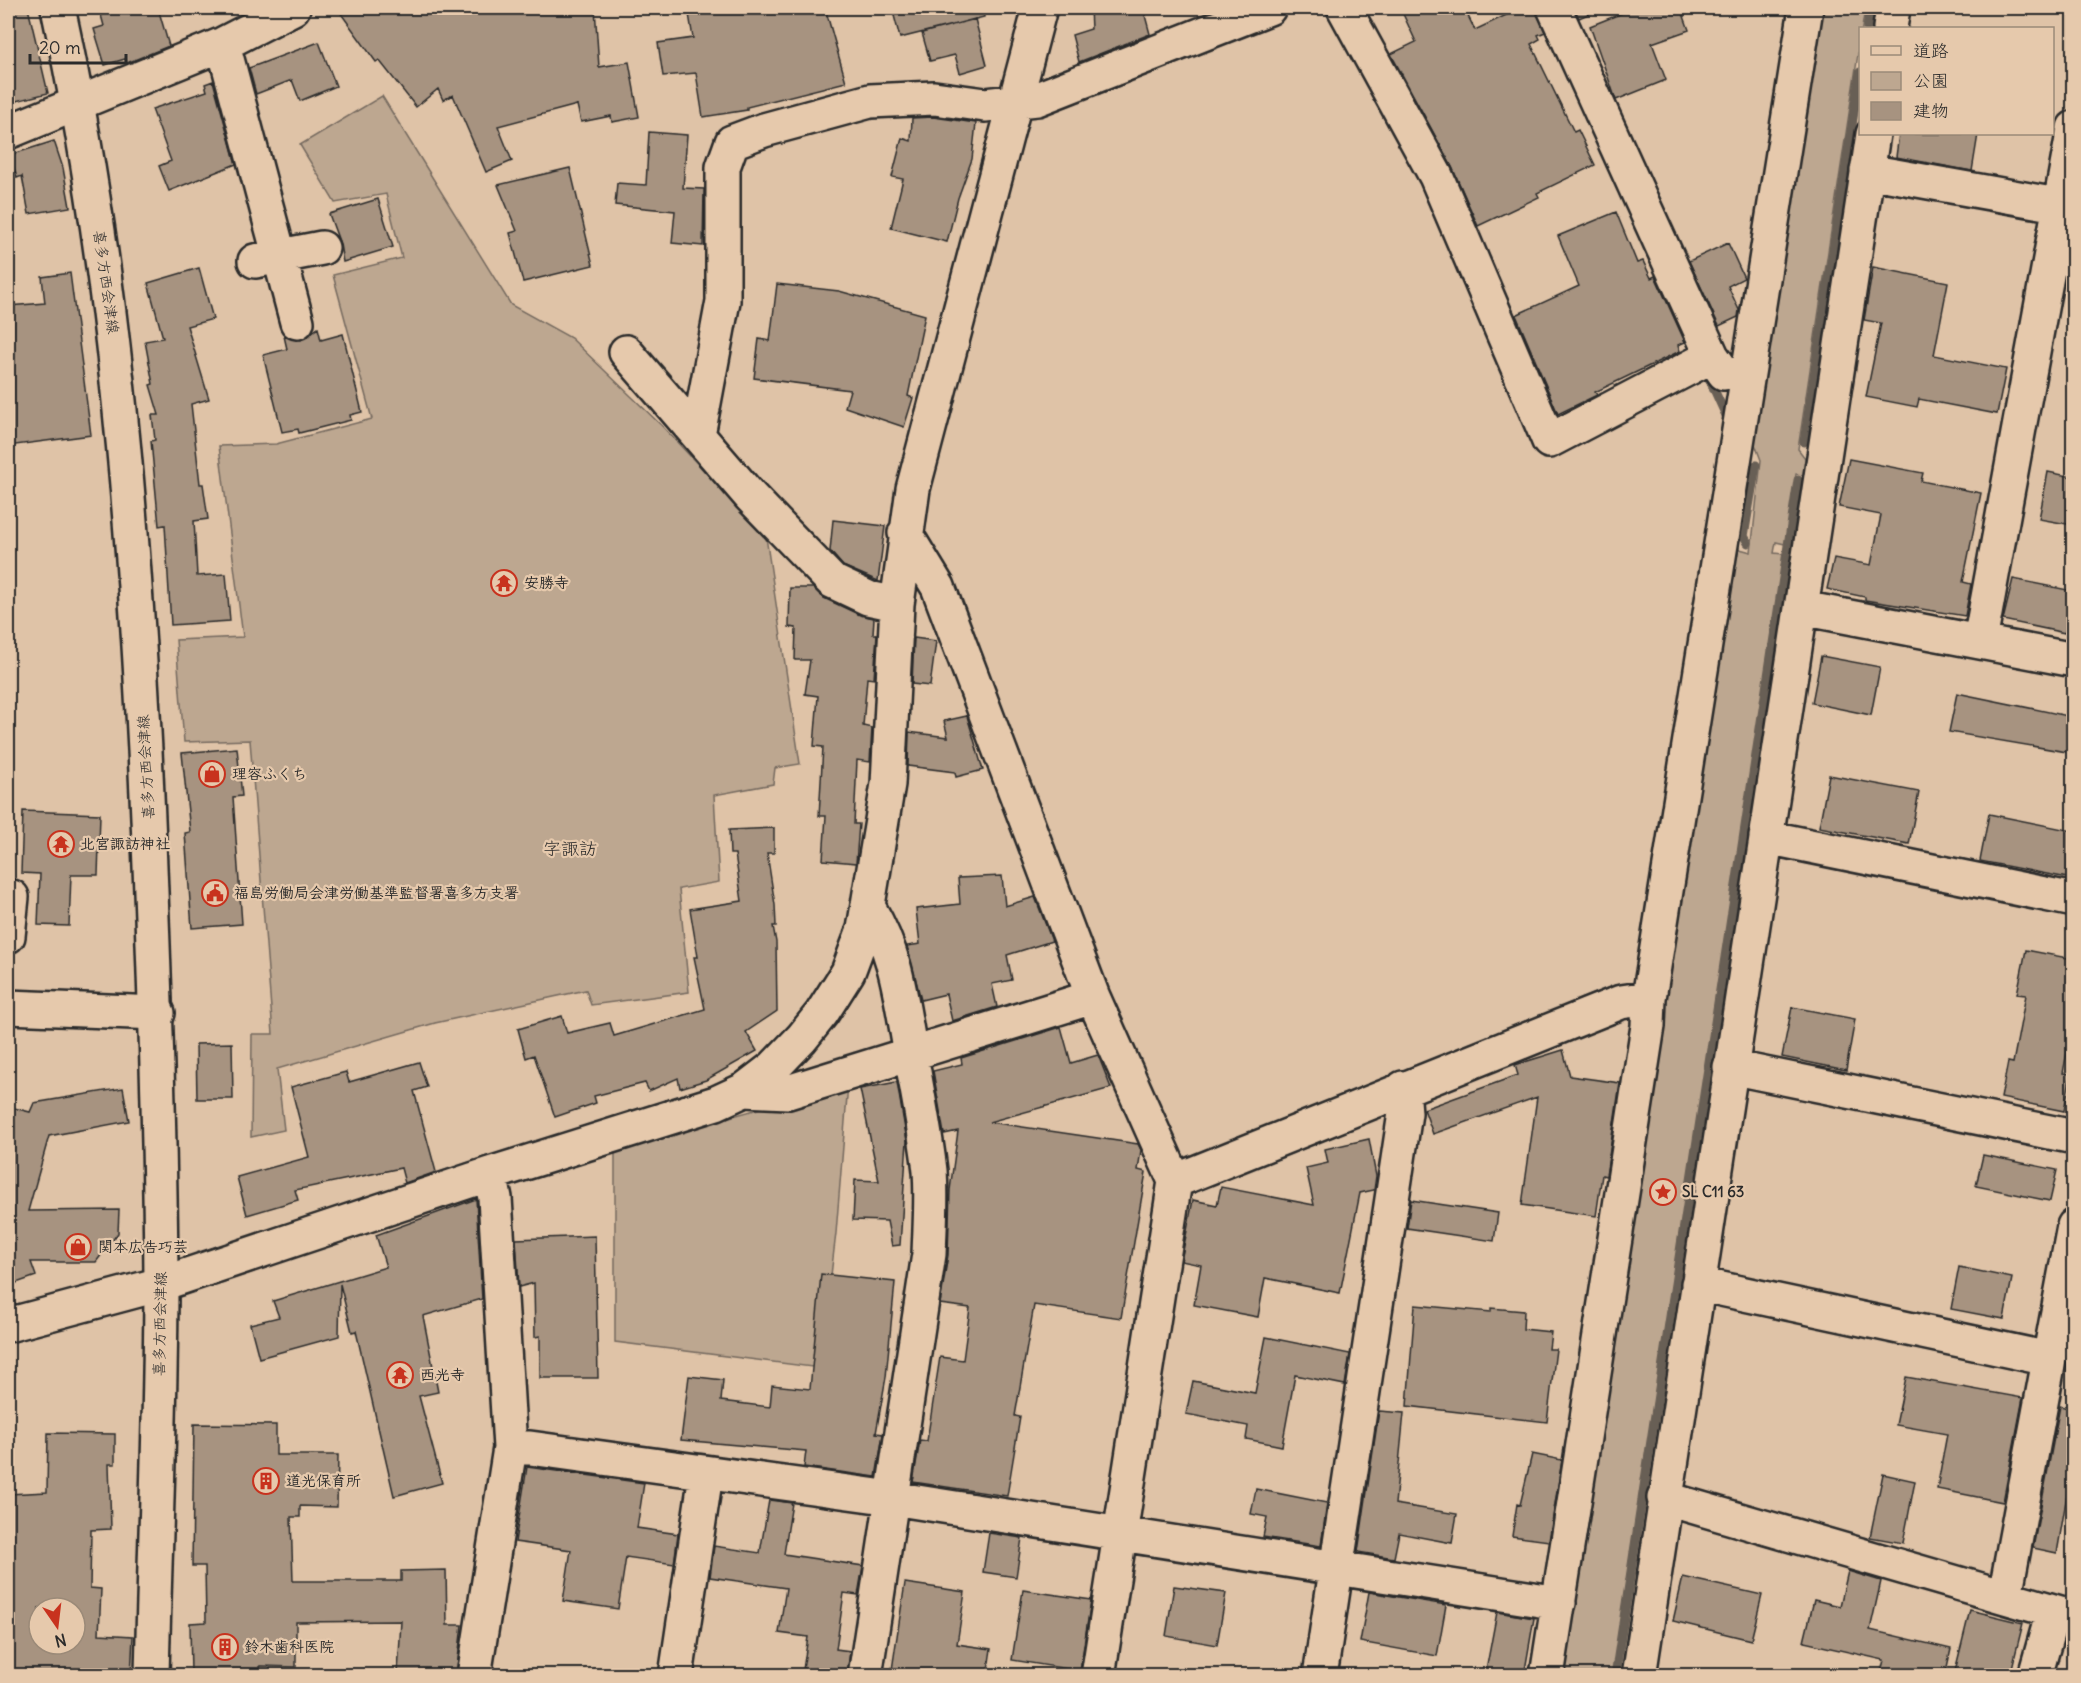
<svg xmlns="http://www.w3.org/2000/svg" width="2081" height="1683" viewBox="0 0 2081 1683" font-family="Delius,'Klee One',sans-serif">
<rect width="100%" height="100%" fill="#dfc3a7"/>
<filter id="ink" filterUnits="userSpaceOnUse"><feTurbulence type="fractalNoise" baseFrequency=".0167" numOctaves="2"/><feDisplacementMap in="SourceGraphic" scale="12" xChannelSelector="R" yChannelSelector="G"/><feConvolveMatrix kernelMatrix="1 2 1 2 8 2 1 2 1" color-interpolation-filters="sRGB"/></filter>
<g filter="url(#ink)">
<!-- green -->
<path fill="#bda790" stroke="#74695e" stroke-width="1.5" d="M 1820,8 L 1865,8 L 1798,449 L 1805,458 L 1803,475 L 1796,474 L 1785,544 L 1776,542 L 1774,553 L 1784,554 L 1612,1675 L 1560,1676 L 1662,999 L 1736,548 L 1751,552 L 1761,460 L 1753,439 Z
M 382,96 L 511,305 L 571,338 L 662,426 L 766,537 L 800,764 L 775,768 L 773,784 L 714,795 L 719,882 L 679,889 L 689,992 L 591,1005 L 586,990 L 435,1023 L 277,1069 L 284,1130 L 251,1137 L 252,1034 L 273,1034 L 250,740 L 184,742 L 176,640 L 243,637 L 219,446 L 276,444 L 372,419 L 333,275 L 402,258 L 386,194 L 335,203 L 300,145 Z
M 848,1084 L 836,1233 L 820,1368 L 615,1342 L 615,1149 Z"/>
<g fill="none" stroke-linecap="round" stroke-linejoin="round">
<!-- stream -->
<path stroke="#685e54" stroke-width="9" d="M 1867,28 L 1870,8
M 1707,374 L 1727,418
M 1804,442 L 1860,72
M 1748,543 L 1744,536 L 1756,465
M 1615,1676 L 1798,480"/>
</g>
<!-- building -->
<path fill="#a79380" stroke="#2b2b2b" stroke-width="1.5" fill-rule="evenodd" d="M 8,8 L 28,8 L 48,93 L 8,103 Z
M 99,8 L 158,8 L 169,46 L 127,63 L 125,59 L 105,65 L 94,29 L 104,26 Z
M 337,8 L 530,8 L 531,12 L 595,8 L 599,67 L 629,62 L 639,117 L 612,122 L 611,116 L 581,122 L 577,105 L 498,126 L 512,161 L 486,172 L 453,95 L 443,100 L 438,89 L 416,107 L 379,60 L 376,62 Z
M 688,8 L 811,8 L 813,14 L 826,11 L 846,82 L 747,107 L 747,110 L 703,117 L 696,73 L 663,76 L 658,43 L 693,38 Z
M 892,8 L 983,8 L 984,17 L 900,38 Z
M 1090,8 L 1143,8 L 1150,34 L 1079,62 L 1072,35 L 1091,29 Z
M 1417,8 L 1464,8 L 1475,30 L 1521,8 L 1535,8 L 1545,32 L 1538,35 L 1540,39 L 1531,44 L 1574,132 L 1578,130 L 1595,165 L 1537,193 L 1539,197 L 1478,226 L 1452,167 L 1391,54 L 1416,42 L 1403,14 Z
M 1574,8 L 1602,8 L 1579,18 Z
M 1635,8 L 1681,8 L 1689,30 L 1652,43 L 1666,80 L 1616,100 L 1590,26 Z
M 975,19 L 987,65 L 960,73 L 955,55 L 930,61 L 922,33 Z
M 319,42 L 336,86 L 300,101 L 292,80 L 256,94 L 249,68 Z
M 213,81 L 236,164 L 169,191 L 159,166 L 171,161 L 152,109 L 207,91 L 205,84 Z
M 933,117 L 976,123 L 972,159 L 958,198 L 947,242 L 891,228 L 903,179 L 892,177 L 902,138 L 911,141 L 912,118 Z
M 649,132 L 687,135 L 683,188 L 704,189 L 703,246 L 672,243 L 675,211 L 615,205 L 617,183 L 646,185 Z
M 1899,134 L 1978,134 L 1972,171 L 1896,157 Z
M 54,141 L 63,168 L 70,207 L 29,214 L 22,176 L 17,178 L 10,155 Z
M 570,168 L 593,265 L 523,282 L 510,233 L 517,231 L 498,185 Z
M 378,199 L 393,247 L 343,262 L 340,244 L 329,214 Z
M 1616,212 L 1637,263 L 1643,261 L 1651,278 L 1655,276 L 1685,342 L 1678,345 L 1680,351 L 1595,392 L 1597,395 L 1558,414 L 1516,315 L 1579,286 L 1558,236 Z
M 1728,243 L 1744,278 L 1728,286 L 1739,310 L 1738,317 L 1719,326 L 1689,261 Z
M 1873,267 L 1948,282 L 1934,355 L 2006,369 L 1997,414 L 1919,399 L 1917,407 L 1866,397 L 1881,323 L 1864,320 Z
M 199,268 L 213,319 L 187,326 L 209,399 L 191,404 L 200,484 L 203,484 L 208,519 L 194,521 L 197,576 L 226,574 L 230,621 L 171,625 L 165,525 L 159,526 L 151,441 L 155,440 L 152,415 L 159,415 L 150,385 L 153,384 L 145,341 L 163,338 L 148,283 Z
M 70,273 L 91,435 L 8,446 L 8,306 L 45,303 L 42,277 Z
M 777,284 L 839,291 L 925,315 L 908,396 L 913,398 L 904,427 L 845,407 L 850,390 L 754,378 L 759,339 L 770,341 Z
M 318,328 L 321,340 L 343,334 L 362,412 L 350,415 L 351,420 L 299,433 L 298,429 L 282,432 L 263,355 L 287,349 L 284,336 L 301,340 Z
M 1849,459 L 1923,473 L 1921,481 L 1981,493 L 1963,582 L 1971,584 L 1965,616 L 1865,600 L 1865,597 L 1827,589 L 1834,558 L 1871,565 L 1881,515 L 1839,507 Z
M 2048,472 L 2073,477 L 2073,525 L 2039,519 Z
M 833,520 L 885,526 L 878,581 L 843,566 L 830,551 Z
M 2013,579 L 2073,591 L 2065,633 L 2003,620 Z
M 790,588 L 813,588 L 824,598 L 860,615 L 874,618 L 873,634 L 877,634 L 874,679 L 867,678 L 863,726 L 872,728 L 870,762 L 857,760 L 854,824 L 859,824 L 856,863 L 823,860 L 826,816 L 819,816 L 823,747 L 814,746 L 818,696 L 805,694 L 810,660 L 795,660 L 796,628 L 789,627 Z
M 914,638 L 936,641 L 930,686 L 912,684 Z
M 1821,656 L 1880,667 L 1871,715 L 1812,703 Z
M 1957,693 L 2073,717 L 2073,753 L 1949,732 Z
M 967,716 L 983,770 L 956,777 L 955,772 L 908,766 L 909,732 L 948,737 L 944,721 Z
M 237,748 L 242,796 L 233,797 L 242,924 L 192,928 L 185,833 L 190,832 L 182,753 Z
M 1829,775 L 1919,792 L 1909,844 L 1819,827 Z
M 23,811 L 100,814 L 98,875 L 71,875 L 69,926 L 38,925 L 40,874 L 21,873 Z
M 1989,814 L 2073,831 L 2073,879 L 1980,861 Z
M 774,828 L 774,853 L 767,853 L 775,905 L 776,926 L 773,926 L 776,942 L 777,1011 L 746,1032 L 757,1051 L 706,1080 L 680,1088 L 678,1078 L 649,1091 L 645,1083 L 594,1096 L 596,1103 L 555,1117 L 534,1055 L 526,1058 L 518,1029 L 562,1016 L 567,1033 L 610,1023 L 614,1036 L 705,1009 L 694,957 L 698,957 L 690,909 L 742,901 L 735,854 L 730,854 L 729,830 Z
M 1002,876 L 1005,906 L 1035,897 L 1052,941 L 1007,955 L 1012,980 L 992,984 L 997,1007 L 952,1021 L 946,994 L 921,1000 L 907,946 L 920,944 L 916,909 L 960,904 L 958,878 Z
M 2026,950 L 2073,959 L 2073,1021 L 2063,1073 L 2071,1074 L 2064,1111 L 2001,1098 L 2008,1062 L 2013,1063 L 2026,995 L 2017,994 Z
M 1792,1007 L 1855,1019 L 1846,1070 L 1782,1057 Z
M 1061,1027 L 1071,1063 L 1098,1055 L 1111,1088 L 989,1122 L 1138,1144 L 1141,1150 L 1138,1170 L 1146,1172 L 1121,1318 L 1034,1305 L 1015,1416 L 1020,1417 L 1007,1496 L 913,1482 L 920,1440 L 927,1441 L 940,1357 L 963,1360 L 970,1308 L 940,1304 L 948,1255 L 950,1190 L 958,1131 L 944,1134 L 933,1071 L 962,1064 L 961,1058 Z
M 232,1043 L 233,1099 L 197,1099 L 196,1044 Z
M 1563,1050 L 1570,1076 L 1620,1083 L 1606,1176 L 1602,1175 L 1596,1216 L 1522,1205 L 1537,1097 L 1433,1134 L 1424,1109 L 1518,1075 L 1515,1065 Z
M 419,1062 L 427,1087 L 414,1091 L 436,1172 L 405,1183 L 401,1168 L 295,1190 L 298,1200 L 247,1215 L 237,1177 L 309,1157 L 291,1087 L 346,1072 L 349,1082 Z
M 897,1082 L 907,1141 L 900,1245 L 892,1246 L 887,1221 L 853,1220 L 855,1180 L 879,1181 L 860,1089 Z
M 123,1088 L 129,1121 L 49,1136 L 28,1211 L 119,1210 L 118,1233 L 96,1262 L 31,1262 L 36,1276 L 8,1286 L 8,1133 L 14,1108 L 30,1112 L 34,1103 Z
M 1369,1139 L 1376,1176 L 1374,1190 L 1360,1193 L 1340,1293 L 1265,1278 L 1258,1317 L 1194,1305 L 1201,1265 L 1181,1261 L 1193,1200 L 1217,1205 L 1221,1187 L 1314,1205 L 1306,1168 L 1328,1163 L 1325,1149 Z
M 1983,1155 L 2057,1170 L 2050,1201 L 1976,1186 Z
M 476,1199 L 482,1299 L 423,1316 L 438,1392 L 419,1396 L 442,1483 L 394,1496 L 356,1331 L 352,1332 L 340,1284 L 339,1336 L 259,1358 L 250,1324 L 279,1317 L 273,1301 L 386,1267 L 376,1235 Z
M 1411,1200 L 1498,1213 L 1494,1241 L 1407,1228 Z
M 595,1236 L 598,1378 L 540,1378 L 540,1336 L 535,1337 L 534,1283 L 519,1287 L 516,1239 Z
M 1959,1267 L 2012,1278 L 2004,1319 L 1951,1309 Z
M 821,1274 L 895,1282 L 886,1377 L 876,1433 L 883,1434 L 876,1477 L 804,1467 L 806,1451 L 681,1440 L 689,1376 L 723,1380 L 721,1401 L 770,1407 L 772,1385 L 810,1389 Z
M 1415,1305 L 1491,1312 L 1491,1308 L 1524,1311 L 1523,1329 L 1551,1332 L 1549,1349 L 1556,1349 L 1547,1422 L 1407,1406 Z
M 1266,1337 L 1350,1354 L 1345,1385 L 1295,1375 L 1282,1446 L 1246,1439 L 1248,1426 L 1186,1414 L 1193,1381 L 1255,1393 Z
M 1906,1377 L 2023,1398 L 2003,1502 L 1937,1489 L 1947,1434 L 1896,1425 Z
M 2060,1406 L 2073,1409 L 2073,1490 L 2068,1489 L 2057,1553 L 2033,1548 Z
M 1379,1411 L 1404,1413 L 1395,1504 L 1457,1514 L 1452,1543 L 1399,1533 L 1394,1558 L 1358,1552 Z
M 194,1424 L 276,1425 L 276,1455 L 338,1455 L 337,1507 L 300,1506 L 300,1517 L 291,1517 L 293,1581 L 401,1581 L 401,1571 L 446,1570 L 447,1625 L 462,1625 L 456,1676 L 398,1673 L 401,1621 L 296,1622 L 296,1667 L 260,1666 L 261,1672 L 191,1674 L 190,1623 L 206,1622 L 205,1566 L 192,1566 Z
M 48,1433 L 115,1434 L 115,1464 L 109,1464 L 111,1529 L 91,1530 L 90,1588 L 101,1589 L 99,1634 L 133,1636 L 131,1676 L 8,1673 L 8,1494 L 47,1492 ZM 39,1608 L 75,1608 L 75,1644 L 39,1644 Z
M 1532,1454 L 1562,1460 L 1549,1541 L 1512,1536 L 1517,1504 L 1520,1505 Z
M 527,1467 L 644,1483 L 637,1528 L 678,1534 L 674,1564 L 626,1557 L 618,1609 L 563,1601 L 571,1550 L 515,1542 Z
M 1883,1474 L 1915,1481 L 1903,1543 L 1870,1537 Z
M 1256,1489 L 1327,1503 L 1321,1546 L 1263,1537 L 1267,1517 L 1251,1514 Z
M 769,1500 L 792,1503 L 784,1554 L 863,1566 L 858,1595 L 844,1593 L 836,1649 L 850,1651 L 847,1676 L 802,1676 L 808,1637 L 779,1633 L 786,1588 L 710,1577 L 714,1546 L 760,1553 Z
M 989,1533 L 1022,1538 L 1016,1577 L 983,1572 Z
M 1848,1571 L 1881,1581 L 1870,1630 L 1951,1649 L 1945,1676 L 1880,1676 L 1884,1660 L 1804,1642 L 1814,1600 L 1840,1606 Z
M 1683,1577 L 1762,1595 L 1751,1640 L 1673,1621 Z
M 905,1583 L 965,1592 L 957,1644 L 991,1649 L 987,1676 L 926,1676 L 892,1670 Z
M 1174,1586 L 1226,1593 L 1217,1645 L 1166,1636 Z
M 1023,1590 L 1091,1600 L 1080,1671 L 1012,1660 Z
M 1369,1592 L 1446,1605 L 1437,1656 L 1360,1642 Z
M 1970,1610 L 2023,1623 L 2010,1676 L 1973,1676 L 1955,1671 Z
M 1497,1612 L 1534,1618 L 1524,1676 L 1485,1676 Z"/>
<g fill="none" stroke-linecap="round" stroke-linejoin="round">
<defs>
<path id="minor" d="M 1344,8 L 1436,176 L 1549,441 L 1712,356
M 1554,8 L 1712,356 L 1724,373
M 1890,28 L 1893,8
M 223,44 L 297,322
M 8,132 L 223,44 L 293,8
M 1867,171 L 2074,208
M 255,261 L 322,248
M 626,352 L 750,496 L 832,581 L 868,598 L 897,604
M 698,435 L 723,301 L 723,167 L 732,142 L 764,130 L 870,101 L 934,98 L 985,105 L 1037,99 L 1269,8
M 905,533 L 938,587 L 1093,997 L 1175,1181 L 1098,1676
M 1802,608 L 2074,660
M 1980,641 L 2074,128
M 1766,837 L 2074,900
M 8,936 L 12,897
M 8,1007 L 158,1013
M 1730,1067 L 2074,1137
M 744,1090 L 788,1092 L 1093,997
M 1175,1181 L 1621,1002 L 1649,998
M 1698,1284 L 2049,1359
M 8,1325 L 161,1284 L 490,1174 L 716,1103 L 744,1090 L 774,1067 L 802,1038 L 822,1013 L 848,972 L 864,929 L 888,784 L 897,604 L 913,489 L 1040,8
M 510,1448 L 530,1448 L 892,1498 L 1559,1603
M 1664,1498 L 2074,1617
M 2005,1596 L 2074,1226
M 474,1676 L 510,1448 L 495,1198 L 490,1174
M 676,1676 L 706,1474
M 865,1676 L 929,1254 C 930,1226 932,1198 930,1171 C 925,1128 916,1086 909,1043 C 900,992 896,954 869,908
M 1320,1676 L 1405,1113 L 1403,1088
M 1547,1676 L 1648,1026 L 1649,998 L 1806,8
M 1639,1676 L 1873,134
M 2035,1676 L 2053,1612"/>
<path id="major" d="M 58,8 C 111,252 132,501 145,750 C 153,927 160,1103 161,1280 C 161,1412 155,1544 152,1676"/>
</defs>
<!-- minor casing -->
<use href="#minor" stroke="#2b2b2b" stroke-width="38"/>
<!-- major casing -->
<use href="#major" stroke="#2b2b2b" stroke-width="38"/>
<!-- minor -->
<use href="#minor" stroke="#e6c9ac" stroke-width="33"/>
<!-- major -->
<use href="#major" stroke="#e6c9ac" stroke-width="33"/>
</g>
</g>
<!-- icons -->
<defs>
<symbol id="temple-ring" viewBox="-11 -11 22 22"><circle r="9.5" fill="#e6c9ac" stroke="#c8321e" stroke-width="1.5"/><path d="M0-6L5-2H3V0L6.5 2.5H4V6H1.5V3h-3V6H-4V2.5H-6.5L-3 0V-2H-5Z" fill="#c8321e"/></symbol>
<symbol id="shop-ring" viewBox="-11 -11 22 22"><circle r="9.5" fill="#e6c9ac" stroke="#c8321e" stroke-width="1.5"/><path d="M-5-2.5h2.3a2.7 3.5 0 0 1 5.4 0H5L5.5 6h-11ZM-1.5-2.5h3a1.5 2.3 0 0 0-3 0Z" fill="#c8321e"/></symbol>
<symbol id="civic-ring" viewBox="-11 -11 22 22"><circle r="9.5" fill="#e6c9ac" stroke="#c8321e" stroke-width="1.5"/><path d="M-.6-6.5H3V-4.5H.6V-3L4-1V1h2V6H-6V1h2V-1L-.6-3ZM-1.2 2.5V6h2.4V2.5Z" fill="#c8321e"/></symbol>
<symbol id="sight-ring" viewBox="-11 -11 22 22"><circle r="9.5" fill="#e6c9ac" stroke="#c8321e" stroke-width="1.5"/><path d="M0-6L1.8-2.2L6-1.7L2.9 1.2L3.7 5.4L0 3.3L-3.7 5.4L-2.9 1.2L-6-1.7L-1.8-2.2Z" fill="#c8321e"/></symbol>
<symbol id="building-ring" viewBox="-11 -11 22 22"><circle r="9.5" fill="#e6c9ac" stroke="#c8321e" stroke-width="1.5"/><path d="M-4-6H4V6H1V3H-1V6H-4ZM-2.5-4.3h1.7v1.8h-1.7ZM.8-4.3h1.7v1.8H.8ZM-2.5-1h1.7V.8h-1.7ZM.8-1h1.7V.8H.8Z" fill="#c8321e"/></symbol>
</defs>
<g fill-rule="evenodd">
<use href="#temple-ring" x="489" y="568" width="30" height="30"/>
<use href="#shop-ring" x="197" y="759" width="30" height="30"/>
<use href="#temple-ring" x="46" y="829" width="30" height="30"/>
<use href="#civic-ring" x="200" y="878" width="30" height="30"/>
<use href="#sight-ring" x="1648" y="1177" width="30" height="30"/>
<use href="#shop-ring" x="63" y="1232" width="30" height="30"/>
<use href="#temple-ring" x="385" y="1360" width="30" height="30"/>
<use href="#building-ring" x="251" y="1466" width="30" height="30"/>
<use href="#building-ring" x="210" y="1632" width="30" height="30"/>
</g>
<g text-anchor="middle" stroke-width="4.5" stroke-linejoin="round" paint-order="stroke">
<!-- street labels -->
<g font-size="15" fill="#2b2b2b" stroke="#e6c9ac">
<text transform="translate(106 282) rotate(82)" y="5">喜多方西会津線</text>
<text transform="translate(146 767) rotate(-93)" y="5">喜多方西会津線</text>
<text transform="translate(160 1324) rotate(-89)" y="5">喜多方西会津線</text>
</g>
<!-- poi labels -->
<g font-size="15" font-weight="bold" fill="#2b2b2b" stroke="#e6c9ac" text-anchor="start">
<text x="524" y="588">安勝寺</text>
<text x="232" y="779">理容ふくち</text>
<text x="80" y="849">北宮諏訪神社</text>
<text x="234" y="898">福島労働局会津労働基準監督署喜多方支署</text>
<text x="1682" y="1197">SL C11 63</text>
<text x="98" y="1252">関本広告巧芸</text>
<text x="420" y="1380">西光寺</text>
<text x="286" y="1486">道光保育所</text>
<text x="244" y="1652">鈴木歯科医院</text>
</g>
<!-- quarter labels -->
<g font-size="18" fill="#2b2b2b" stroke="#e6c9ac">
<text x="570" y="855">字諏訪</text>
</g>
</g>
<!-- margin -->
<rect width="2081" height="1683" fill="none" stroke="#e6c9ac" stroke-width="30"/>
<rect x="15" y="15" width="2051" height="1653" fill="none" stroke="#2b2b2b" stroke-width="2" filter="url(#ink)"/>
<!-- legend -->
<rect x="1859" y="27" width="195" height="108" fill="#e6c9ac" stroke="#9b8a78" stroke-width="1.5"/>
<rect x="1871" y="46" width="30" height="9" fill="#e6c9ac" stroke="#9b8a78" stroke-width="1.5"/>
<text x="1913" y="57" font-size="18" fill="#2b2b2b">道路</text>
<rect x="1871" y="72" width="30" height="18" fill="#bda790" stroke="#9b8a78" stroke-width="1.5"/>
<text x="1913" y="87" font-size="18" fill="#2b2b2b">公園</text>
<rect x="1871" y="102" width="30" height="18" fill="#a79380" stroke="#9b8a78" stroke-width="1.5"/>
<text x="1913" y="117" font-size="18" fill="#2b2b2b">建物</text>
<!-- north arrow -->
<g transform="translate(57 1626) rotate(166)"><circle r="28" fill="#e6c9ac" stroke="#9b8a78" stroke-width="1.5"/>
<path d="M0-4.5L10 22L0 15L-10 22Z" fill="#c8321e"/>
<text y="-9" font-size="16" font-weight="bold" text-anchor="middle" fill="#2b2b2b">N</text>
</g>
<!-- scale -->
<path d="M30 54v9h96v-9" fill="none" stroke="#2b2b2b" stroke-width="3"/>
<text x="39" y="54" font-size="18" fill="#2b2b2b" stroke="#e6c9ac" stroke-width="4.5" paint-order="stroke">20 m</text>
</svg>
